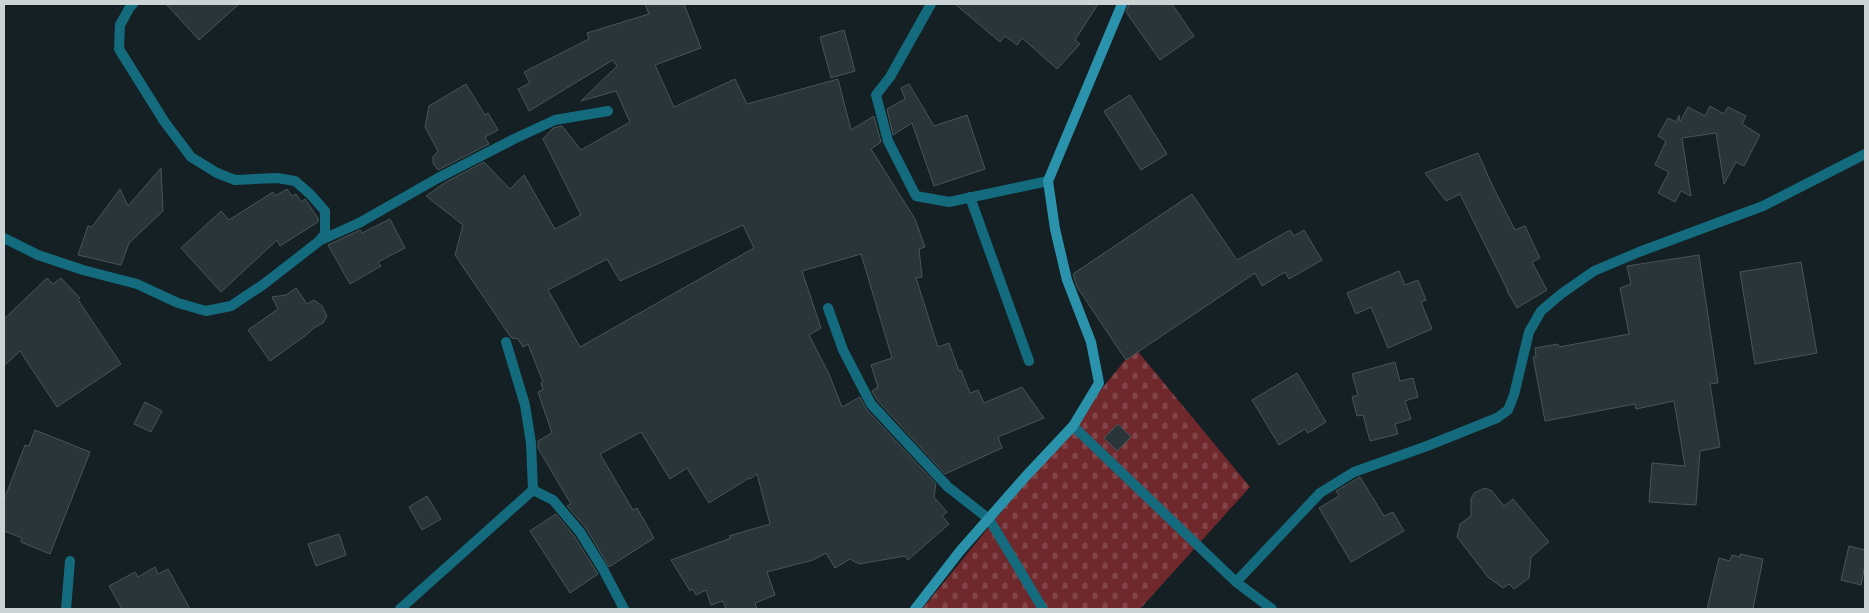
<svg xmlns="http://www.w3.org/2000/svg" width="1869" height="613" viewBox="0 0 1869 613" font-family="'DejaVu Sans',sans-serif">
<defs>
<pattern id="cemetery-stones" width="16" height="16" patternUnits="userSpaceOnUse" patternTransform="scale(1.25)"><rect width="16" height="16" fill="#6f282c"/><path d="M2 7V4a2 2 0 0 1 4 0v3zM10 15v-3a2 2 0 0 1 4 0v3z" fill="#82464a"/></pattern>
</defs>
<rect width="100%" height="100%" fill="#142023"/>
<!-- cemetery -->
<path fill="url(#cemetery-stones)" d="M 1135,348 L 1250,487 L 1140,609 L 922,609 Z"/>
<!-- building -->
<path fill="#293539" stroke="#485558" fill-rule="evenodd" d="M 166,4 L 239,4 L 199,40 Z
M 645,4 L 684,4 L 701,48 L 655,65 L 674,107 L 735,79 L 747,104 L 838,79 L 851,130 L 874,116 L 881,142 L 871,149 L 915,219 L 925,247 L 919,249 L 922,277 L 916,278 L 938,347 L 949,343 L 959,371 L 961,370 L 970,393 L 978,390 L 984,403 L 1022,387 L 1044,418 L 998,437 L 1002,448 L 945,474 L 877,400 L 872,391 L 878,387 L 871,365 L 892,358 L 861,254 L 802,271 L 821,328 L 809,335 L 829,374 L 842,407 L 860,397 L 866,409 L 936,484 L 934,497 L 947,512 L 942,516 L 949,524 L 908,560 L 905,556 L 859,564 L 850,559 L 835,568 L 826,553 L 813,560 L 767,572 L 775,595 L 755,603 L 757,609 L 726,609 L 723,601 L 711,605 L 706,590 L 696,595 L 692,589 L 690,591 L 671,560 L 731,538 L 729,536 L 770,524 L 757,474 L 750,479 L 749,478 L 709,503 L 687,468 L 670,479 L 641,432 L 600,454 L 633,510 L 637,508 L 654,538 L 609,567 L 586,528 L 567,506 L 571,504 L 538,448 L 538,441 L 552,433 L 538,392 L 543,390 L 541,383 L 543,382 L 528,344 L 523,347 L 518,339 L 512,338 L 510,336 L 455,255 L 463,225 L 426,196 L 446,182 L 484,162 L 510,189 L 524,175 L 555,229 L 581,215 L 543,139 L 553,128 L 562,126 L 581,150 L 630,122 L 616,91 L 581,101 L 617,66 L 613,60 L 529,111 L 518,89 L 530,83 L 524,72 L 589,39 L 587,33 L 649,14 ZM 743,225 L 754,248 L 580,347 L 548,290 L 607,259 L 620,281 Z
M 955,4 L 1098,4 L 1075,40 L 1080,44 L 1057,69 L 1022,38 L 1017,45 L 1005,36 L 1000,42 Z
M 1129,4 L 1172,4 L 1194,36 L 1160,60 L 1126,12 Z
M 844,30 L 855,71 L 831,78 L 820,37 Z
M 466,84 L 485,115 L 488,113 L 498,130 L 485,137 L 489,144 L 438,170 L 433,163 L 433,157 L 438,151 L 425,127 L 429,106 Z
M 909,84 L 934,126 L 967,115 L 985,169 L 934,186 L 912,123 L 893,135 L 887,109 L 905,99 L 901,88 Z
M 1130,95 L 1167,154 L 1141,170 L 1104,111 Z
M 1710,106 L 1724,114 L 1728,107 L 1746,116 L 1742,124 L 1760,135 L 1744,166 L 1736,162 L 1724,184 L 1716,133 L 1682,138 L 1691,196 L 1681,191 L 1675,202 L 1658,193 L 1669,172 L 1655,165 L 1666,141 L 1658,136 L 1668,118 L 1676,122 L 1679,115 L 1680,122 L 1688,107 L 1705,116 Z
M 1478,153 L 1493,187 L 1515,230 L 1525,226 L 1540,258 L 1532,262 L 1547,290 L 1517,308 L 1507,291 L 1508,291 L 1460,194 L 1446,201 L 1425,173 Z
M 161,168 L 163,211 L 129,243 L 121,265 L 78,255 L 88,226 L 92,227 L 120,189 L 128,206 Z
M 287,189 L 292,196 L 296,194 L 301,202 L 305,199 L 318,218 L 318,222 L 280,246 L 277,240 L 221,292 L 181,248 L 221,211 L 229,220 L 273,192 L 275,196 Z
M 1192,194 L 1237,260 L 1290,230 L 1294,236 L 1304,230 L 1322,260 L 1289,279 L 1285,272 L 1262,286 L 1255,273 L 1126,360 L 1077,287 L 1073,274 Z
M 390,219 L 405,248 L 378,262 L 381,266 L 350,284 L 328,245 L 360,230 L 362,233 Z
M 1699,255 L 1718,383 L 1710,384 L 1720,447 L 1700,451 L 1696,505 L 1649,502 L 1652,463 L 1685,466 L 1674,401 L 1636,409 L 1635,404 L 1545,421 L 1533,357 L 1536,357 L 1535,348 L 1558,344 L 1559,347 L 1629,334 L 1620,288 L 1631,284 L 1627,266 Z
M 1801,262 L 1817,353 L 1755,364 L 1740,272 Z
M 1399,271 L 1405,285 L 1418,280 L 1426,300 L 1421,302 L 1432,329 L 1388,348 L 1371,307 L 1356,314 L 1347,293 Z
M 47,278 L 53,284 L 61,278 L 80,298 L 78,300 L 121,364 L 57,407 L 20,351 L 4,366 L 4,319 Z
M 296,288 L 307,304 L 314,300 L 322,306 L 327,316 L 323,323 L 314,328 L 305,336 L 270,361 L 248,330 L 278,309 L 272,297 L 286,295 Z
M 1395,362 L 1400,381 L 1413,378 L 1418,397 L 1405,401 L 1411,419 L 1395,424 L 1398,434 L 1370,441 L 1363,415 L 1357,416 L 1352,397 L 1358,395 L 1352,374 Z
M 1297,373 L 1326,422 L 1308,433 L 1305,429 L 1279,445 L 1252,400 Z
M 145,402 L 162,411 L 151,432 L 134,424 Z
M 1118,424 L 1131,437 L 1117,451 L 1104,438 Z
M 35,430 L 90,452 L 50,554 L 21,542 L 22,538 L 4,531 L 4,500 L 25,445 L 29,446 Z
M 1360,477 L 1384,516 L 1393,512 L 1404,531 L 1351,562 L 1319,508 L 1339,496 L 1336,491 Z
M 1485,488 L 1492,491 L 1504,506 L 1513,499 L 1549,542 L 1531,557 L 1529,578 L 1514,589 L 1509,584 L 1503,588 L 1488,577 L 1457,537 L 1460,524 L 1471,516 L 1471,499 L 1474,493 Z
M 427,496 L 441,519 L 422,530 L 409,507 Z
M 556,514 L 574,536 L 598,574 L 570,593 L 530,531 Z
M 339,534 L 346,555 L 316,566 L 308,544 Z
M 1849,546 L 1865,550 L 1865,565 L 1861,585 L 1841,580 Z
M 1740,554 L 1763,559 L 1753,609 L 1707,609 L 1719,558 L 1730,561 L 1732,555 L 1740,557 Z
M 155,567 L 158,574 L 168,569 L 190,609 L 122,609 L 109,586 L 135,572 L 138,577 Z"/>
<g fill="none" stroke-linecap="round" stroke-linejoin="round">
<!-- street -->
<path stroke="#136b7d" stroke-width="10" d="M 931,4 L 890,77 L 876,95 L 888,141 L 916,196 L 949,202 L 1048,181
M 970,197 L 1029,361
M 4,238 L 38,255 L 83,270 L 137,284 L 178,303 L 206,311 L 231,306 L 264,284 L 318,242 L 325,234 L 325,211 L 310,194 L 295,181 L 277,178 L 235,180 L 217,173 L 191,157 L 164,121 L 119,49 L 120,25 L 130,7 L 133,4
M 321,240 L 359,223 L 438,178 L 514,139 L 555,120 L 608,111
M 828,308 L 843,350 L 871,404 L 948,487 L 989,519 L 1043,609
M 506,342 L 525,405 L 531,443 L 533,490
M 1073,426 L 1236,582 L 1272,609
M 1236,582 L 1320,493 L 1354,472 L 1427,446 L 1497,418 L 1508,410 L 1514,395 L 1529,332 L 1541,311 L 1561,294 L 1594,271 L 1639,252 L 1763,206 L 1865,154
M 66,609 L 70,561
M 400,609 L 533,490 L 553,500 L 580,532 L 603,569 L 624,609"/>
<!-- secondary -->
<path stroke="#2a93ab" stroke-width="10" d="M 915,609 L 960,551 L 1026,476 L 1073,426 L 1099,383 L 1091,342 L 1067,280 L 1055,229 L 1048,181 L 1122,4"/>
</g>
<!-- border -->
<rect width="1869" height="613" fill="none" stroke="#cbd3d5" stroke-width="10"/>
</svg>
